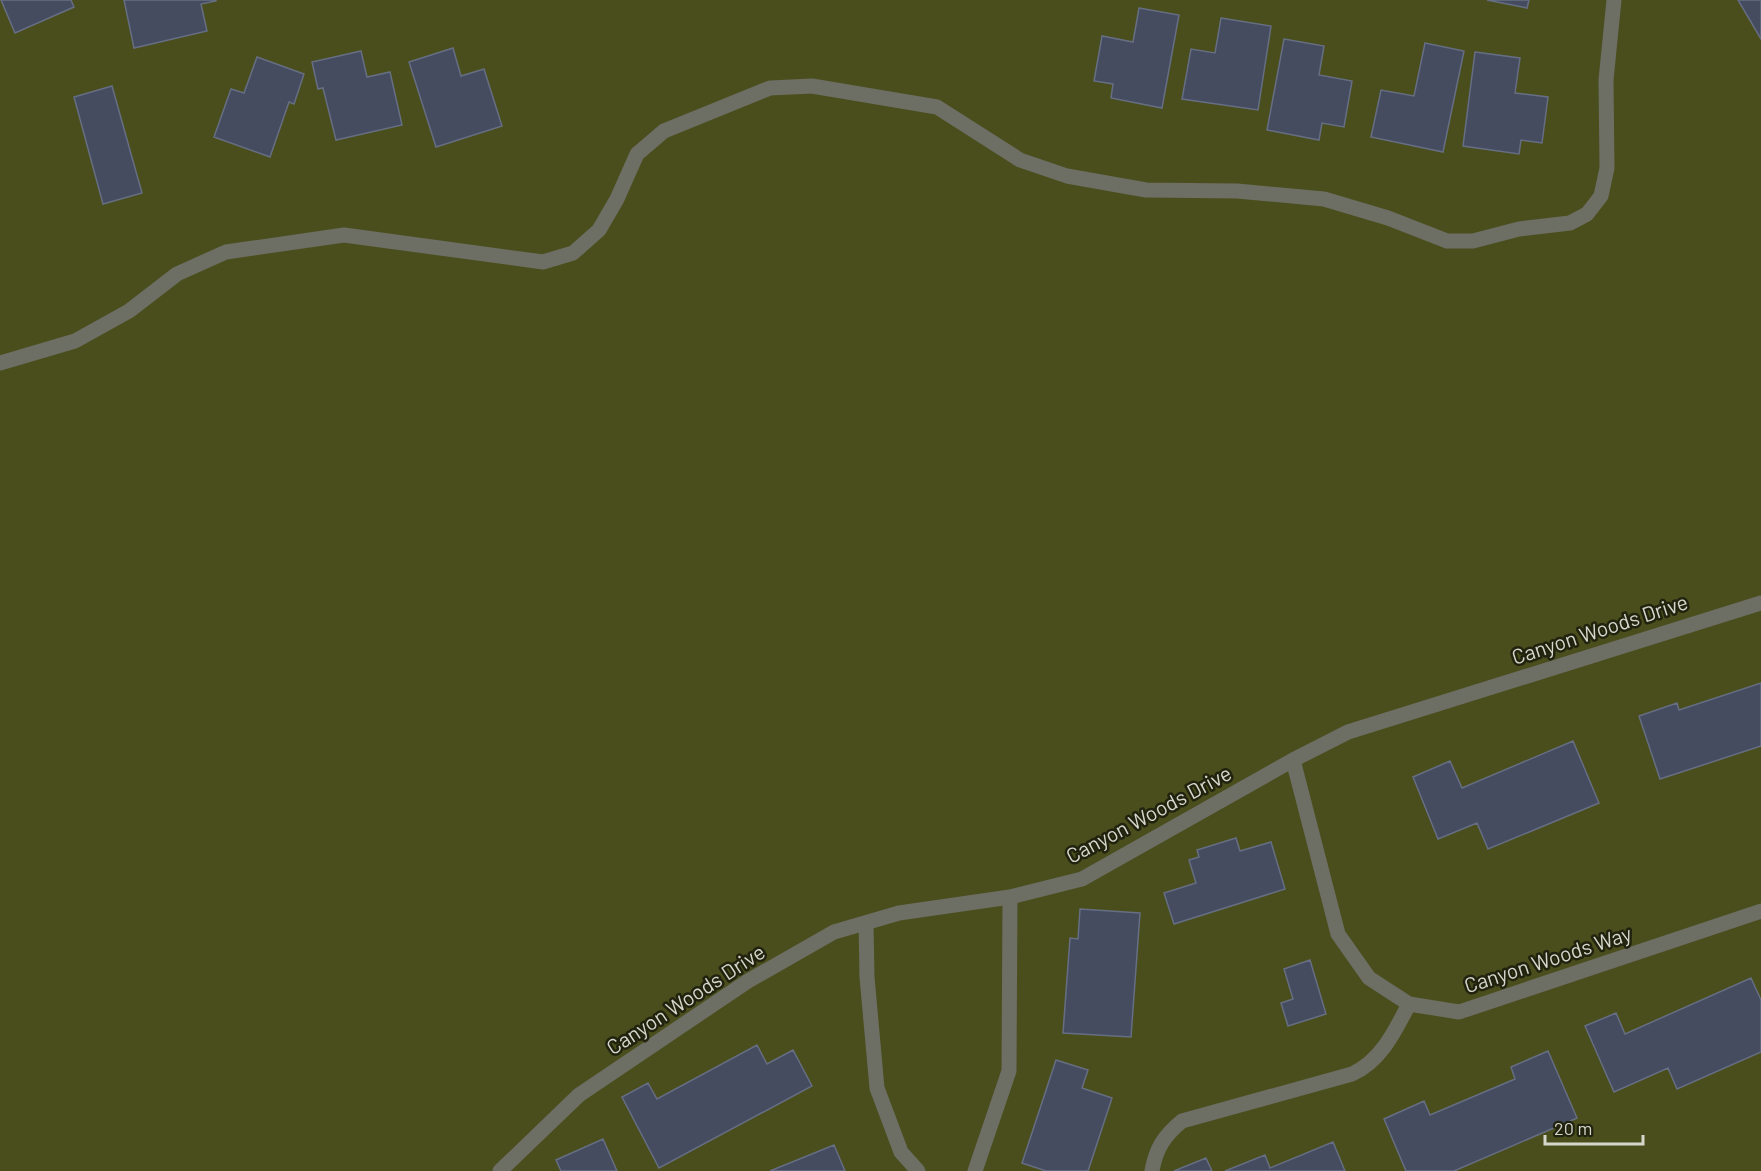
<svg xmlns="http://www.w3.org/2000/svg" width="1761" height="1171" viewBox="0 0 1761 1171" font-family="Barlow,sans-serif">
<rect width="100%" height="100%" fill="#21230f"/>
<!-- green -->
<path fill="#4a4e1c" d="M 0,0 L 1761,0 L 1761,1171 L 0,1171 Z"/>
<!-- building -->
<path fill="#454c60" stroke="#666e83" stroke-width="1.5" d="M 1,0 L 71,0 L 74,7 L 15,33 Z
M 124,0 L 216,0 L 216,1 L 201,4 L 207,31 L 134,48 Z
M 1487,0 L 1529,0 L 1527,8 Z
M 1738,0 L 1761,0 L 1761,39 Z
M 1139,8 L 1179,15 L 1162,108 L 1111,98 L 1113,84 L 1094,81 L 1102,36 L 1133,42 Z
M 1221,18 L 1271,26 L 1258,110 L 1182,99 L 1191,49 L 1215,53 Z
M 1284,39 L 1324,46 L 1319,75 L 1352,81 L 1344,127 L 1322,123 L 1319,140 L 1267,130 Z
M 1425,43 L 1464,51 L 1443,152 L 1371,137 L 1381,90 L 1414,96 Z
M 453,48 L 461,76 L 484,69 L 502,126 L 436,147 L 409,62 Z
M 361,51 L 367,77 L 390,72 L 402,125 L 336,140 L 323,88 L 318,89 L 312,62 Z
M 1475,52 L 1520,58 L 1515,93 L 1548,97 L 1542,143 L 1521,140 L 1519,154 L 1463,146 Z
M 257,57 L 304,74 L 294,104 L 289,102 L 270,157 L 214,137 L 231,89 L 244,93 Z
M 112,86 L 142,193 L 103,204 L 74,97 Z
M 1761,683 L 1761,746 L 1660,779 L 1639,716 L 1677,703 L 1679,710 Z
M 1573,741 L 1599,803 L 1488,849 L 1477,823 L 1438,839 L 1413,777 L 1450,761 L 1462,788 Z
M 1236,838 L 1240,851 L 1271,842 L 1285,889 L 1174,924 L 1164,893 L 1196,883 L 1189,860 L 1199,857 L 1197,850 Z
M 1080,909 L 1140,913 L 1131,1037 L 1063,1033 L 1070,938 L 1078,939 Z
M 1310,960 L 1326,1014 L 1288,1026 L 1281,1003 L 1293,999 L 1284,969 Z
M 1751,978 L 1761,1000 L 1761,1052 L 1677,1089 L 1668,1068 L 1614,1092 L 1585,1026 L 1616,1013 L 1625,1034 Z
M 757,1045 L 767,1064 L 793,1050 L 812,1086 L 659,1168 L 622,1097 L 648,1083 L 657,1099 Z
M 1548,1051 L 1577,1118 L 1454,1171 L 1406,1171 L 1384,1119 L 1424,1101 L 1430,1115 L 1515,1079 L 1511,1067 Z
M 1056,1060 L 1088,1070 L 1082,1088 L 1112,1098 L 1088,1171 L 1046,1171 L 1022,1163 Z
M 603,1139 L 617,1171 L 561,1171 L 556,1160 Z
M 1333,1142 L 1345,1171 L 1225,1171 L 1265,1155 L 1270,1168 Z
M 834,1145 L 845,1171 L 770,1171 Z
M 1206,1158 L 1212,1171 L 1174,1171 Z"/>
<g fill="none" stroke-linecap="round" stroke-linejoin="round">
<!-- minor -->
<path stroke="#6d6e64" stroke-width="15" d="M 0,363 L 75,341 L 129,311 L 177,274 L 226,252 L 344,235 L 543,262 L 573,253 L 599,230 L 617,199 L 637,154 L 664,131 L 770,88 L 812,86 L 937,107 L 1020,160 L 1067,176 L 1146,190 L 1237,191 L 1324,199 L 1388,218 L 1447,241 L 1473,241 L 1519,229 L 1570,223 L 1587,214 L 1601,196 L 1607,168 L 1606,80 L 1614,0
M 1293,760 L 1338,934 L 1369,978 L 1409,1004 L 1459,1012 L 1761,911
M 866,923 L 867,977 L 877,1088 L 901,1152 L 918,1171
M 500,1171 L 579,1095 L 748,981 L 834,932 L 899,913 L 1010,897 L 1082,879 L 1293,760 L 1348,732 L 1761,603
M 975,1171 L 1009,1071 L 1010,897
M 1152,1171 C 1156,1148 1164,1136 1182,1121 L 1352,1074 C 1381,1061 1395,1031 1409,1004"/>
</g>
<g text-anchor="middle" stroke-width="5" stroke-linejoin="round" paint-order="stroke">
<!-- street labels -->
<g font-size="21" fill="#d5d7cb" stroke="#21230f">
<text transform="translate(1600 630) rotate(-18)" y="7">Canyon Woods Drive</text>
<text transform="translate(1149 815) rotate(-28)" y="7">Canyon Woods Drive</text>
<text transform="translate(1548 960) rotate(-18)" y="7">Canyon Woods Way</text>
<text transform="translate(686 1000) rotate(-33)" y="7">Canyon Woods Drive</text>
</g>
</g>
<!-- scale -->
<path d="M1545 1135v9h98v-9" fill="none" stroke="#d5d7cb" stroke-width="3"/>
<text x="1554" y="1135" font-size="18" fill="#d5d7cb" stroke="#21230f" stroke-width="4.5" paint-order="stroke">20 m</text>
</svg>
